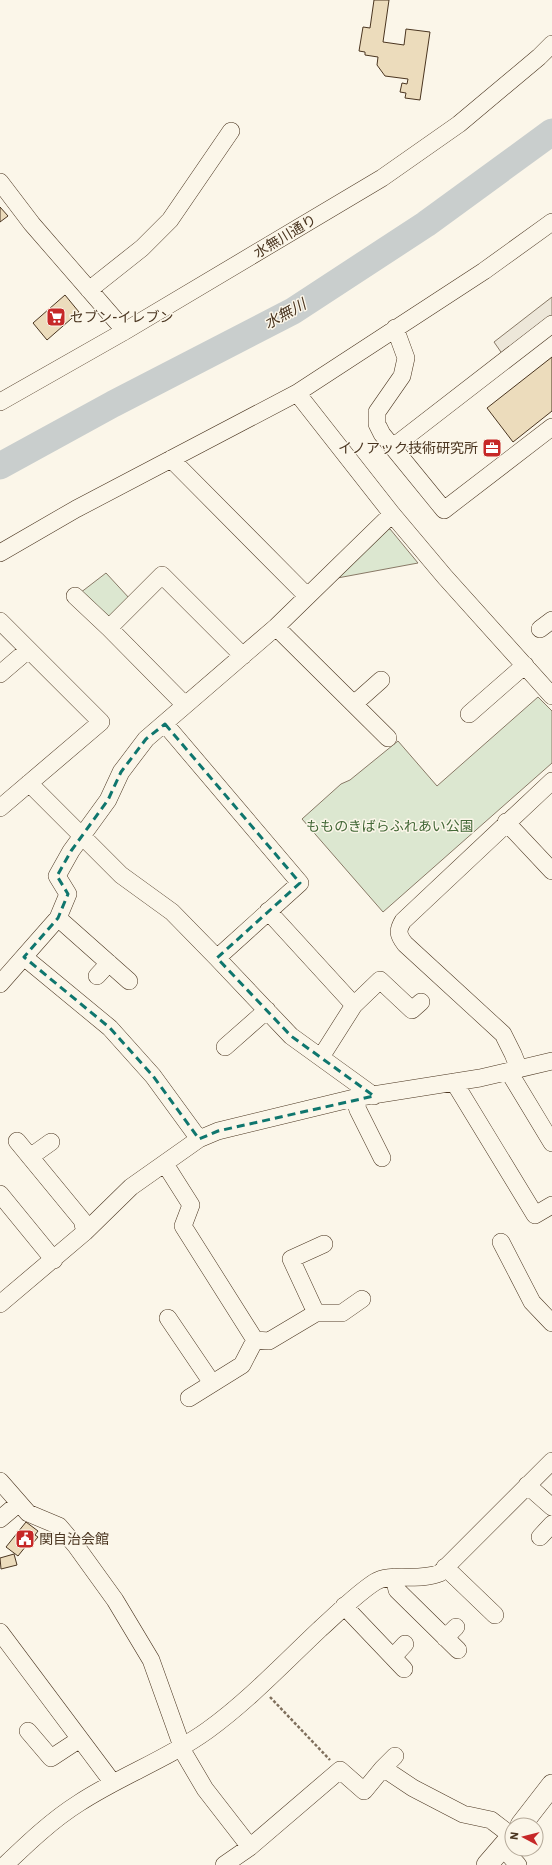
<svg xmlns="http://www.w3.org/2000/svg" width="552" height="1865" viewBox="0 0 552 1865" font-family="'IBM Plex Sans','Noto Sans JP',sans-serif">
<rect width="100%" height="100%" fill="#fbf6e9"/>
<!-- green -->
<path fill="#dce7d0" stroke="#887966" d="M 384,529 L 390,529 L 418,563 L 332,579 Z
M 106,573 L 130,599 L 112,618 L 103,617 L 80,593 Z
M 538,697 L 552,711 L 552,763 L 383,912 L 302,819 L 341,784 L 350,780 L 398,741 L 437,786 Z"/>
<!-- parking -->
<path fill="#ede7d9" stroke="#887966" d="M 552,297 L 552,316 L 503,355 L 494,342 Z"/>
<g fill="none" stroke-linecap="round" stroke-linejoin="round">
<!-- river -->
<path stroke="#c9cecd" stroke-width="27" d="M 0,466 L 113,404 L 293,311 L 426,224 L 552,132"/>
</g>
<!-- building -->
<path fill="#ecdcbc" stroke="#4a3520" d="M 374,0 L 389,0 L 383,42 L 404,45 L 406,29 L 430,32 L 420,100 L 405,98 L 406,93 L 400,92 L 402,83 L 407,84 L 408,79 L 385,76 L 377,65 L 378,57 L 365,55 L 365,52 L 359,51 L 363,27 L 370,28 Z
M 0,207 L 8,216 L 0,222 Z
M 65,295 L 79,312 L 47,340 L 33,323 Z
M 552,357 L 552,411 L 513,442 L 487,408 Z
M 26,1522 L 38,1531 L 35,1535 L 38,1537 L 33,1543 L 30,1541 L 18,1556 L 6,1547 Z
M 14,1554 L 17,1565 L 1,1569 L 0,1558 Z"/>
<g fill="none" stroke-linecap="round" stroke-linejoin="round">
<defs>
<path id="minor" d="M 0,182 L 32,224 L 125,331
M 89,290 L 142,248 L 170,220 L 231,131
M 395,328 L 406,358 L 402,376 L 377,412 L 377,424 L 382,434 L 444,510 L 552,427
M 297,393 L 392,514 L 445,577 L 552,696
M 0,402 L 125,331 L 382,178 L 459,124 L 539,57 L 552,44
M 393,447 L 552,324
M 171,459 L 307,596
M 0,553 L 76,509 L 297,393 L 484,271 L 552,222
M 75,596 L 109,628
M 0,621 L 101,722 L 0,808
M 276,627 L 388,738
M 540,629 L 552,620
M 0,674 L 28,650
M 184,704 L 109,628 L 162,575 L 243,656
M 354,704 L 381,680
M 469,714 L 525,665
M 165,724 L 300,883 L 217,958
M 29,783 L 121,875 L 172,912 L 217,958 L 291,1036 L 374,1096
M 506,822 L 552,871
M 268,911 L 354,1005
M 58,918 L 129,981
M 24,957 L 110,1028 L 153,1076 L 199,1139
M 97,976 L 109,963
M 0,984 L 58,918 L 68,894 L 57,876 L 71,851 L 108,800 L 121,772 L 146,739 L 276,627 L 392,514
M 225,1047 L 267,1010
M 321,1057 L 354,1005 L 380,980 L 412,1010 L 421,1002
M 519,1069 L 513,1054 L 503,1034 L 405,944 C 398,935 397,931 403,921 L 552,781
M 509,1072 L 552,1143
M 454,1082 L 535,1215 L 552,1205
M 354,1098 L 358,1110 L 382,1158
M 17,1141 L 82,1220 L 85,1232
M 30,1157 L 51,1142
M 165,1164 L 191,1205 L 183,1226 L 255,1340
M 0,1194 L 54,1260
M 501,1242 L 532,1302 L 552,1323
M 0,1304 L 85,1232 L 131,1187 L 199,1139 L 218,1131 L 354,1098 L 480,1078 L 552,1061
M 316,1313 L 291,1259 L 324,1244
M 168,1318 L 212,1383
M 255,1340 L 269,1341 L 316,1313 L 342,1313 L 362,1299
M 189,1398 L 242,1365 L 255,1340
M 0,1481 L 28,1513 L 59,1526 L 76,1546 L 115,1600 L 151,1660 L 185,1755 L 205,1789 L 250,1847
M 527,1485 L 552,1507
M 0,1519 L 19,1503
M 540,1537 L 552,1524
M 445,1567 L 495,1615
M 394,1577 L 397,1590 L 458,1650
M 344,1606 L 404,1669
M 0,1632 L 113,1783
M 445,1638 L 456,1627
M 393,1657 L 405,1644
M 28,1731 L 51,1758 L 80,1739
M 383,1768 L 395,1756
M 503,1848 L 518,1865
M 5,1865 C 28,1843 52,1820 79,1803 C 120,1776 168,1759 208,1730 C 248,1701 284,1663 320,1629 C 338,1613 355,1595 375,1582 C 390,1572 419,1582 440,1573 L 552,1461
M 224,1865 L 250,1847 L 340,1770 L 364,1791 L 383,1768 L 413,1788 L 463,1814 L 491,1820 L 512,1836"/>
<path id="major" d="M 521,1825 L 552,1785
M 487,1865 L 512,1836"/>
</defs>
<!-- minor casing -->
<use href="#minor" stroke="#4a3520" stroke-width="18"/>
<!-- major casing -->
<use href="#major" stroke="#4a3520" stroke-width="22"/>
<!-- path -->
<path stroke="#7f6f5c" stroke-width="2.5" stroke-dasharray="3 2" stroke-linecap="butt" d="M 270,1697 L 330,1760"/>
<!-- minor -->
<use href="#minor" stroke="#fbf6e9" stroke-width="17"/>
<!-- major -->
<use href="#major" stroke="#fbf6e9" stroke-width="21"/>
</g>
<!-- marked area -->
<path fill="none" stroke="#0f766e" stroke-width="3" stroke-dasharray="8 5" stroke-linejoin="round" d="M 165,724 L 300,883 L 217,958 L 291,1036 L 374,1096 L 218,1131 L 199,1139 L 153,1076 L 110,1028 L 24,957 L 58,918 L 68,894 L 57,876 L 71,851 L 108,800 L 121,772 L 146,739 Z"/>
<!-- icons -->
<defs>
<symbol id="supermarket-square" viewBox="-11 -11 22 22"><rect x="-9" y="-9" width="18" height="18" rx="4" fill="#c62828" stroke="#fbf6e9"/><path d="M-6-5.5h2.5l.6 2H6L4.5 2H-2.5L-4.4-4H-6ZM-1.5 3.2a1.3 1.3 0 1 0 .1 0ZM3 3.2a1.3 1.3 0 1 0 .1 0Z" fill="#fff"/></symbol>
<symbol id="office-square" viewBox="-11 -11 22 22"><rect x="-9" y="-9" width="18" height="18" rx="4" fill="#c62828" stroke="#fbf6e9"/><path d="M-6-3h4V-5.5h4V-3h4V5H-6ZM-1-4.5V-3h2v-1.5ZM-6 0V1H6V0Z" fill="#fff"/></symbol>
<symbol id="civic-square" viewBox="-11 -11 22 22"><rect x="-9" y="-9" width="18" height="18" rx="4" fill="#c62828" stroke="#fbf6e9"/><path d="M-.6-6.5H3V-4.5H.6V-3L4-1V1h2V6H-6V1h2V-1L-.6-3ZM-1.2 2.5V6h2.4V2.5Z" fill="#fff"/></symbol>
</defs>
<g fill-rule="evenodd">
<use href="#supermarket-square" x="45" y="306" width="22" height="22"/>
<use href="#office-square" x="481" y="437" width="22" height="22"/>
<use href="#civic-square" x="14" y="1528" width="22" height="22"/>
</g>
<g text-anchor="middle" stroke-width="3" stroke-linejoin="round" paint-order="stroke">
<!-- street labels -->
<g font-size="14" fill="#4a3520" stroke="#fbf6e9">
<text transform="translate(285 236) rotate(-31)" y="5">水無川通り</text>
</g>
<!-- poi labels -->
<g font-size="14" fill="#4a3520" stroke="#fbf6e9" text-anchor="start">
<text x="70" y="322">セブン-イレブン</text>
<text x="478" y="453" text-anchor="end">イノアック技術研究所</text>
<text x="39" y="1544">関自治会館</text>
</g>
<!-- park labels -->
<g font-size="14" fill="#436837" stroke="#fbf6e9">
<text x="390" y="831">もものきばらふれあい公園</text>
</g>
<!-- water labels -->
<g font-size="15" font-style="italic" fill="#4a3520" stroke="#fbf6e9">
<text transform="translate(285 314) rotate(-29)" y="5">水無川</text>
</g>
</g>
<!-- north arrow -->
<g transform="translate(524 1837) rotate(277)"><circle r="19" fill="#fbf6e9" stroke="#b4a999"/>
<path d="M0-3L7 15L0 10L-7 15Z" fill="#c62828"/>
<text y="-6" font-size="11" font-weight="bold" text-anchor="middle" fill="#4a3520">N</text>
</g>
</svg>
